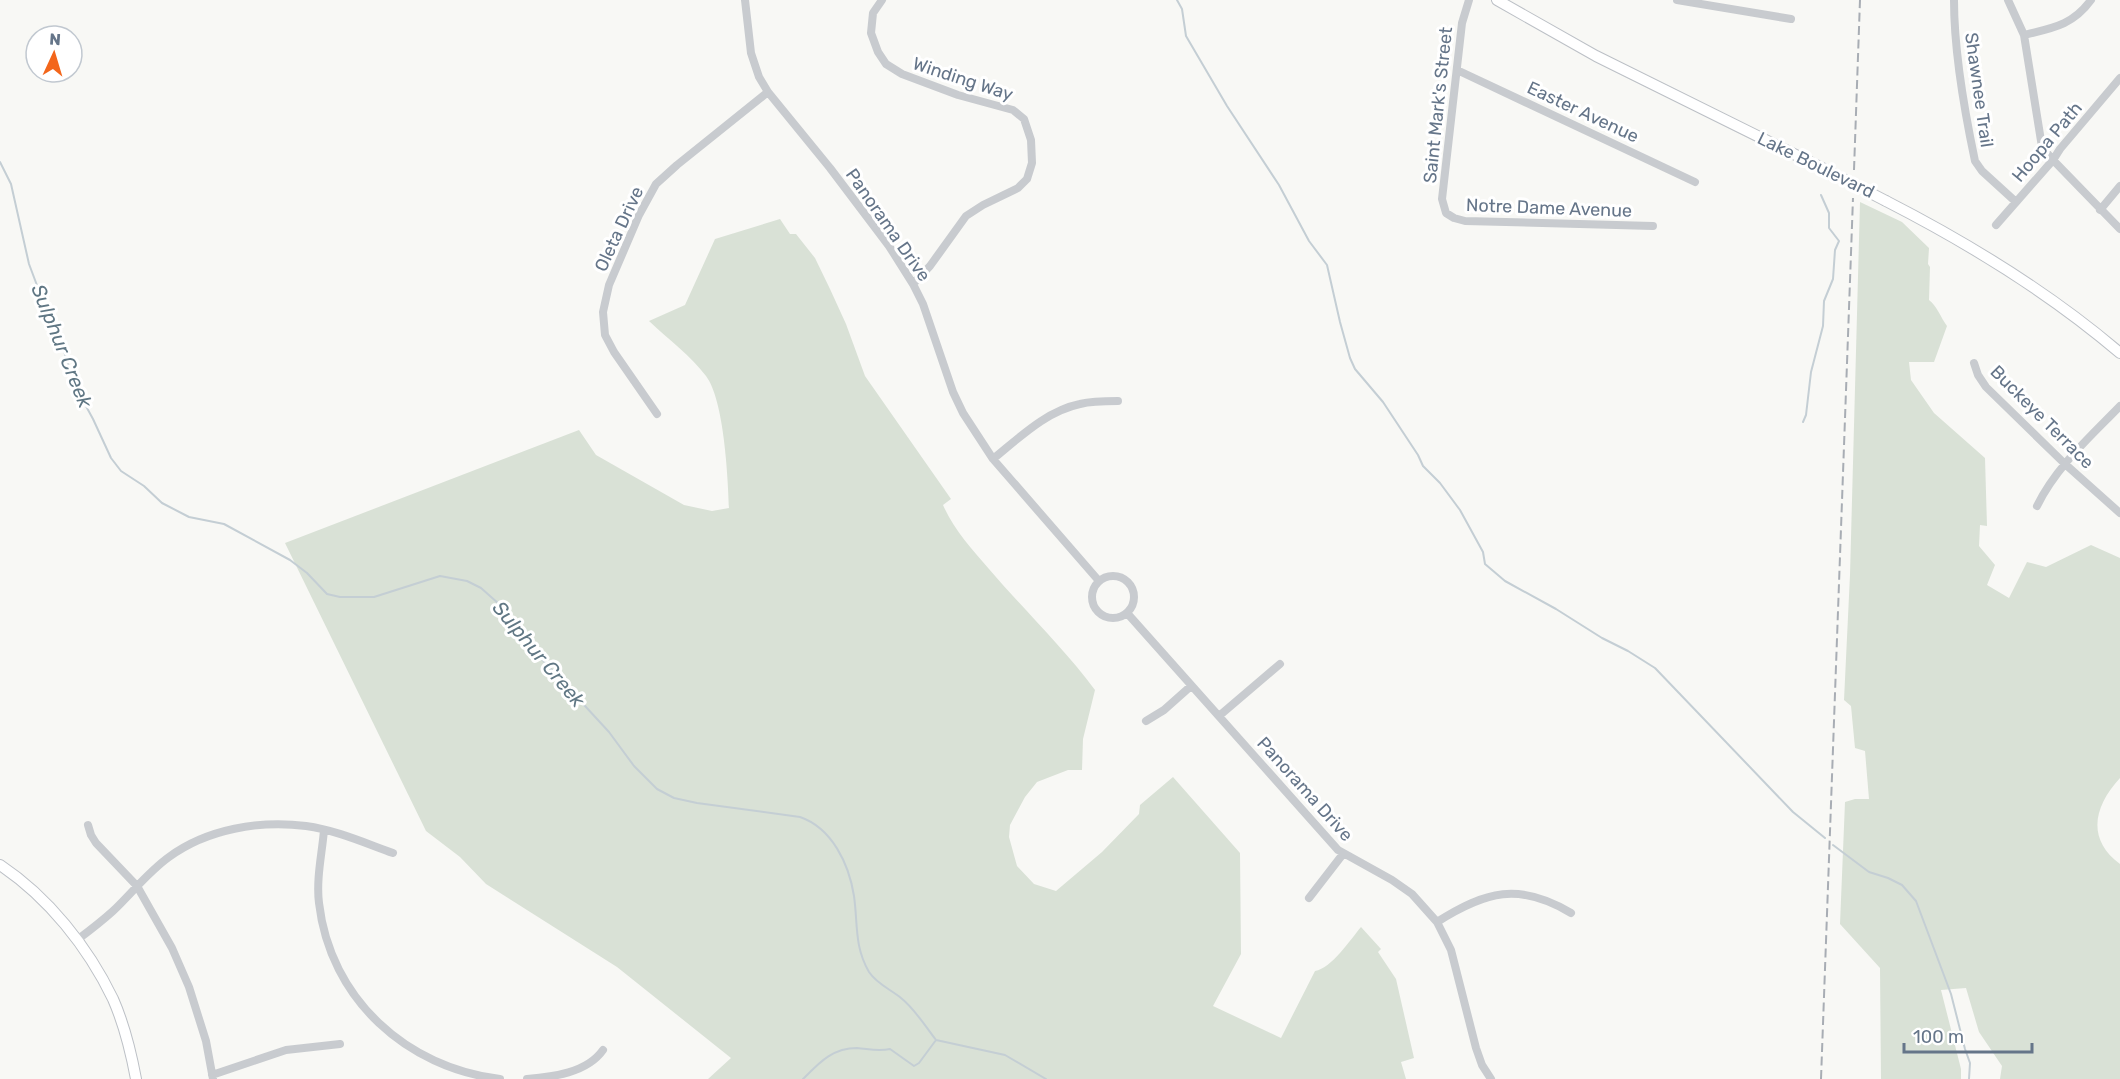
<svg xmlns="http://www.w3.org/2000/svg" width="2120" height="1079" viewBox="0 0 2120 1079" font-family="Rubik,sans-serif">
<rect width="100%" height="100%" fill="#f8f8f5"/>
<!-- green -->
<path fill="#d9e1d6" d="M 1860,202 L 1902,222 L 1929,248 L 1928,264 L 1930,267 L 1929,300 C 1937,306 1941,318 1947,326 L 1934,362 L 1909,362 L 1911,380 L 1934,413 L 1985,458 L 1987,526 L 1980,525 L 1979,546 L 1995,565 L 1987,585 L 2009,598 L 2027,562 L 2046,567 L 2091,545 L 2120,558 L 2120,778 C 2094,806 2086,839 2120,864 L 2120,1079 L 2000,1079 L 2002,1066 L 1979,1032 L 1966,988 L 1941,990 L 1961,1069 L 1961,1079 L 1881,1079 L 1880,968 L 1840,924 L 1845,802 L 1855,799 L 1869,799 L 1865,751 L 1855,748 L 1851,706 L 1844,700 L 1850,575 Z
M 780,219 L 790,234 L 796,234 L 815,258 L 830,289 L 846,324 L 865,376 L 951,499 L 943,505 C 954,530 971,548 989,569 C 1024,610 1063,647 1095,690 L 1083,739 L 1082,770 L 1068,770 L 1037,782 L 1025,797 L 1010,825 L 1009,837 L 1017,866 L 1034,884 L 1056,891 L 1102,852 L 1139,814 L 1140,805 L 1173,777 L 1240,853 L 1241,954 L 1213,1006 L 1281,1038 L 1315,971 C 1332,968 1350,940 1361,927 L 1381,949 L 1378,952 L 1396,979 L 1414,1058 L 1401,1062 L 1406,1079 L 708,1079 L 731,1058 L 617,967 L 486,884 L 460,857 L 426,831 L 285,543 L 579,430 L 596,455 L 684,505 L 712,511 L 729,508 C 728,476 724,400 706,376 C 691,356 668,339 649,321 L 685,305 L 715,239 Z"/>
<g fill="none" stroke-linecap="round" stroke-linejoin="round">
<!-- stream -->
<path stroke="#c4ced4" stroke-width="2" d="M 1177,0 L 1182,9 L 1186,36 L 1227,106 L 1279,185 L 1309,241 L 1327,265 L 1340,322 L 1350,358 L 1355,369 L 1383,402 L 1418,455 L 1423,466 L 1440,483 L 1460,510 L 1483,552 L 1485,564 L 1505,581 L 1556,609 L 1602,638 L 1628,651 L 1655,668 L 1793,812 L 1825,838
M 0,162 L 11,184 L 29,264 L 41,296 L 62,345 L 75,386 L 93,419 L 111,458 L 121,471 L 144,486 L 162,503 L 189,517 L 224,524 L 290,560 L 307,573 L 327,594 L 340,597 L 374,597 L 440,576 L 467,581 L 481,588 L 508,612 L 527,643 L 609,732 L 634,766 L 657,789 L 674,798 L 697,803 L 800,817 C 832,828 849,864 854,896 C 858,924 854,946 869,972 C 877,984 890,989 901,998 C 915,1009 925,1026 936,1040 L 1005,1055 L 1046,1079
M 1803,422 L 1806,415 L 1811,372 L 1823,326 L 1824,301 L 1833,279 L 1835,250 L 1839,241 L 1829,228 L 1829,213 L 1821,195
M 1833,845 L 1869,872 L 1888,878 L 1902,885 L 1916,901 L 1951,994 L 1965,1049 L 1970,1063 L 1969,1079
M 803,1079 C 819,1063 832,1048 857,1048 C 869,1049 878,1052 890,1049 L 914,1066 L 919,1063 L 936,1040"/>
<defs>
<path id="secondary" d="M 1497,0 L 1596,56 L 1824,169
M 1886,201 C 1968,243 2050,293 2120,353
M 0,865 C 48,897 88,947 113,999 C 124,1024 131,1052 136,1079"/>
</defs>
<!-- secondary casing -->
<use href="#secondary" stroke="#bcc0c6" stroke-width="12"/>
<!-- street -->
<path stroke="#c8cbcf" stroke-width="8" d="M 745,0 L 751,53 L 759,77 L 768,92 L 830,168 L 889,246 L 913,284 L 923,304 L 953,392 L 963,413 L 993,459 L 1099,581
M 882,0 L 873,13 L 871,33 L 878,52 L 886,64 L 902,74 L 958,95 L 1013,110 L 1024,119 L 1031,140 L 1032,163 L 1027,179 L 1018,188 L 983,205 L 966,216 L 930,266 L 913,284
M 1469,0 L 1462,23 L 1442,199 L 1446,213 L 1454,218 L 1465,221 L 1653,226
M 1677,0 L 1791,19
M 1954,0 C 1954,53 1964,109 1975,161 L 1982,171 L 2016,202
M 2008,0 L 2024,35 L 2042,147 L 2053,160 L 2120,229
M 2024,35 C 2053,28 2073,25 2091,0
M 1457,70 L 1695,182
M 2100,210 L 2120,186
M 1996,225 L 2053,160 L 2060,149 L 2120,78
M 1974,363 L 1978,375 L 1986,387 L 2065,464 L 2120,513
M 657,414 L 614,352 L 605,335 L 603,312 L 609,285 L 639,215 L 656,184 L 677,165 L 768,92
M 993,459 C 1019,438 1046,411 1080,404 C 1092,401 1105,401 1118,401
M 2037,506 C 2056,467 2090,437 2120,406
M1092 597a21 21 0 1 1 42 0a21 21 0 1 1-42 0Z
M 1127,613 L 1338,850 L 1392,880 L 1412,894 L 1437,922 L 1451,950 L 1476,1048 L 1482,1065 L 1491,1079
M 1219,716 L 1280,664
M 1146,721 L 1164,710 L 1191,686
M 88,825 L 91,835 L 96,843 L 137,886 L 172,948 L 189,987 L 206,1041 L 213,1079
M 324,830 C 322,854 316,879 319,903 C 330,999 407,1068 500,1079
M 1309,898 L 1343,854
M 1437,922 C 1486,891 1519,882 1571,913
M 77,940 C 89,931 102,921 113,911 C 132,893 148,872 169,857 C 207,829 260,820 306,826 C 336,830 365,843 393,853
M 212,1075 L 286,1050 L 340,1044
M 527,1079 C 552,1077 587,1073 603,1050"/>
<!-- secondary -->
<use href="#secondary" stroke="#fff" stroke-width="10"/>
<!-- rail -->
<path stroke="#a8adb4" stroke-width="2" stroke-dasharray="9 4.5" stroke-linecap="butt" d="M 1854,170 L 1860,0
M 1821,1079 L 1853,198"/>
<defs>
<path id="secondary-bridge" d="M 1824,169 L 1886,201"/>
</defs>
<!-- secondary-bridge casing -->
<use href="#secondary-bridge" stroke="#bcc0c6" stroke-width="12" stroke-linecap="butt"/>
<!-- secondary-bridge -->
<use href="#secondary-bridge" stroke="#fff" stroke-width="10"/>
</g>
<g text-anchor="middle" stroke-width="6" stroke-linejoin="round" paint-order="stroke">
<!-- street labels -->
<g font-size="18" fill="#657589" stroke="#fff">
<text transform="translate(963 79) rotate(18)" y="6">Winding Way</text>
<text transform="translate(1979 90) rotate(82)" y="6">Shawnee Trail</text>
<text transform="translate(1438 105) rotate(-84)" y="6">Saint Mark's Street</text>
<text transform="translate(1583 112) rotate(25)" y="6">Easter Avenue</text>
<text transform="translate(2047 142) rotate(-50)" y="6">Hoopa Path</text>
<text transform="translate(1816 165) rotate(26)" y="6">Lake Boulevard</text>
<text transform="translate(1549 208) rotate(2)" y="6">Notre Dame Avenue</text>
<text transform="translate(888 225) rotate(55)" y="6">Panorama Drive</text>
<text transform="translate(619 229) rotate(-65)" y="6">Oleta Drive</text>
<text transform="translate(2042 417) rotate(45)" y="6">Buckeye Terrace</text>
<text transform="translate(1305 789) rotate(48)" y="6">Panorama Drive</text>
</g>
<!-- water labels -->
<g font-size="20" font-style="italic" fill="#607784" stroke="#fff">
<text transform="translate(62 346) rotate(68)" y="7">Sulphur Creek</text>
<text transform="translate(539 654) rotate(50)" y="7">Sulphur Creek</text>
</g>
</g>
<!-- north arrow -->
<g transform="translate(54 54) rotate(4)"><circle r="28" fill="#ffffff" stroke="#c1c8d0" stroke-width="1.5"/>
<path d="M0-4.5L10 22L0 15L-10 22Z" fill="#f3661b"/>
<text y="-9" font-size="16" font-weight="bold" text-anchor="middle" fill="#657589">N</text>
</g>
<!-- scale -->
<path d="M1904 1043v9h128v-9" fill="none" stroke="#657589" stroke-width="3"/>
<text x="1913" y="1043" font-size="18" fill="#657589" stroke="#ffffff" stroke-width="4.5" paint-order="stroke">100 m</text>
</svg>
